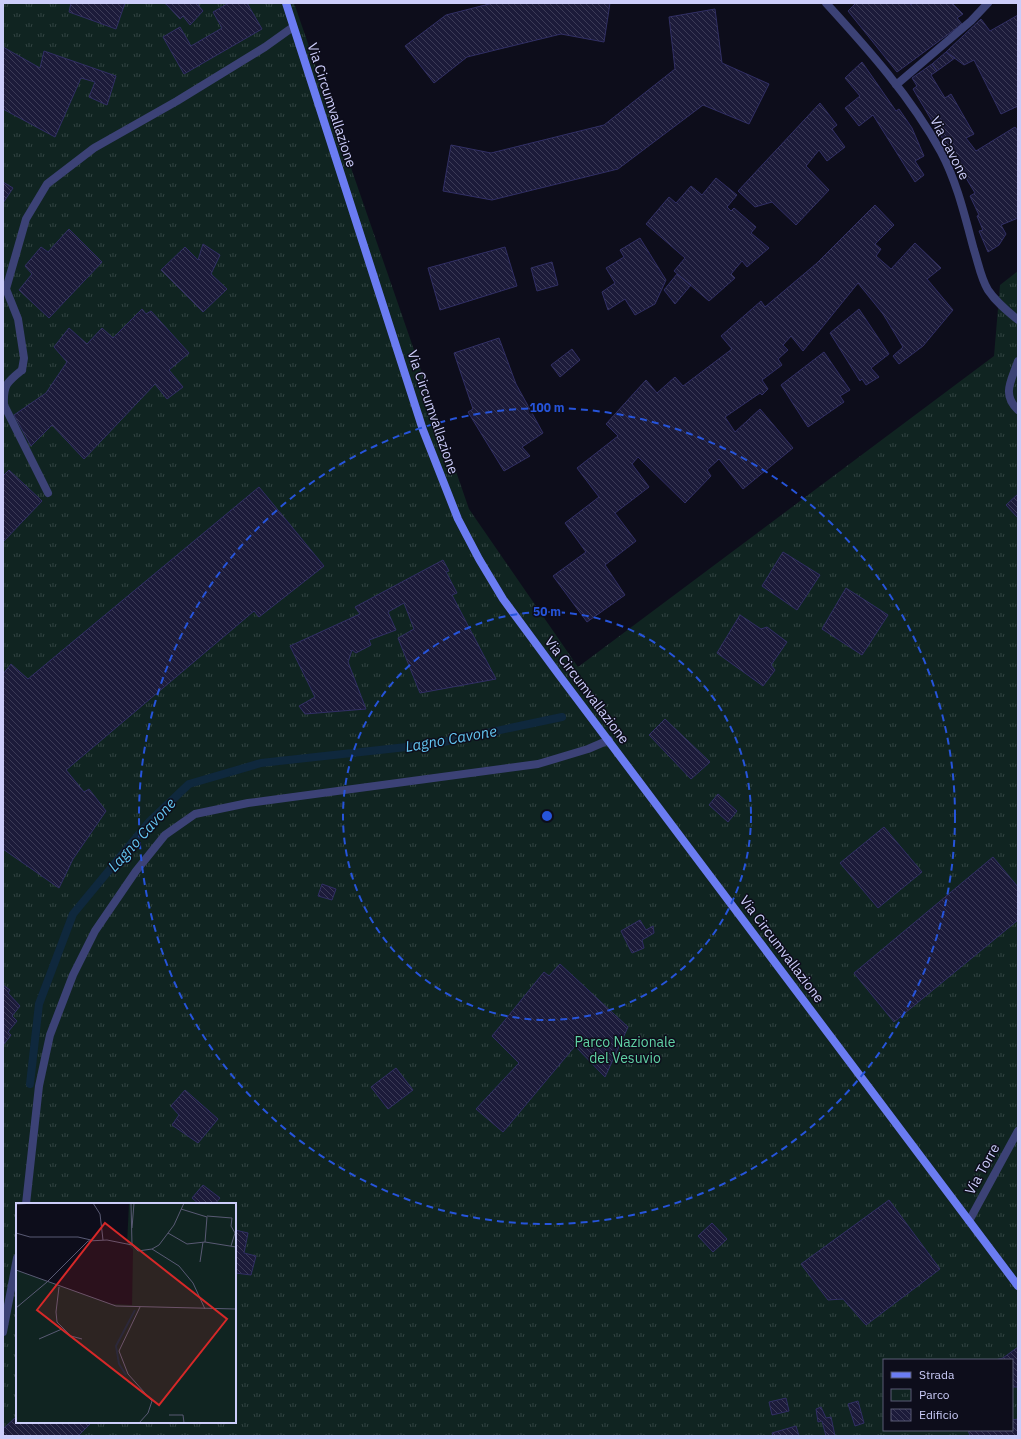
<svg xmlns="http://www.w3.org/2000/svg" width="1021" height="1439" viewBox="0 0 1021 1439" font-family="'IBM Plex Sans',sans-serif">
<defs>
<pattern id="park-tufts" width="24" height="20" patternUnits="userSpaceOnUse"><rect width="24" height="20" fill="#102421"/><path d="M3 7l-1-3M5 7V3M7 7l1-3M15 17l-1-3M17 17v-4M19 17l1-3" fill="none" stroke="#324342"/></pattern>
<pattern id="building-back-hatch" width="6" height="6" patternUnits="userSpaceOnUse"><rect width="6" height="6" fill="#1c1b3a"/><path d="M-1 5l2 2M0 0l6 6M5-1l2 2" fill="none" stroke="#3c3b57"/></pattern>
</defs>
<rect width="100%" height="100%" fill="#0d0d1b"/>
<!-- park -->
<path fill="url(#park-tufts)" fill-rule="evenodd" d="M 3,3 L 294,3 L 469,509 L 578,667 L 994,356 L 1000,285 L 1018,271 L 1018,1436 L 3,1436 ZM 17,1204 L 235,1204 L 235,1422 L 17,1422 ZM 884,1360 L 1012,1360 L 1012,1430 L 884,1430 Z"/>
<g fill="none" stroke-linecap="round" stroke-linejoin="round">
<!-- stream -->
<path stroke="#0f283d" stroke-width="8" d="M 30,1084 L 39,1004 L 73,914 L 149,822 L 189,784 L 261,763 L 434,744 L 562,717"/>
</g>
<!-- building -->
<path fill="url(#building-back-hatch)" stroke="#312f64" d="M 71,3 L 125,3 L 116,29 L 69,12 Z
M 163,3 L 199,3 L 198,5 L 203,11 L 190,25 L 183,16 L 180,19 L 166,4 Z
M 229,3 L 247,3 L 262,29 L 184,74 L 163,37 L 180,27 L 191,46 L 222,28 L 213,12 Z
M 493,3 L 610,3 L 604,42 L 561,34 L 467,57 L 434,83 L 405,46 L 446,15 Z
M 856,3 L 909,3 L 911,5 L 912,3 L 952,3 L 963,14 L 957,18 L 962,24 L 897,72 L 848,11 Z
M 715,9 L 722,63 L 769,84 L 749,124 L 703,105 L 618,169 L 492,200 L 443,191 L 451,145 L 491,153 L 604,125 L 675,69 L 669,17 Z
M 1018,15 L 1018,106 L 1001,114 L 974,60 L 964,65 L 946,52 L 981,19 L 990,31 Z
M 3,47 L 40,68 L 44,51 L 116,76 L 107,105 L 89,97 L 95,82 L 81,78 L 55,137 L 3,109 Z
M 946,52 L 955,58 L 937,71 L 932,64 Z
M 862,62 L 896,111 L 899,109 L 912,128 L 924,156 L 915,161 L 924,175 L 915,182 L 873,115 L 859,126 L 845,108 L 860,96 L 845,78 Z
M 932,64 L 937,71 L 931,75 L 945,98 L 951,94 L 974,134 L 966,138 L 976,151 L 1015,127 L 1018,131 L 1018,218 L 1001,225 L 1006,234 L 999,245 L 988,252 L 979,231 L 983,230 L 977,216 L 979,215 L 970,196 L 975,193 L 913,89 L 917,86 L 912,78 Z
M 820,103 L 837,125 L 832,129 L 845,147 L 827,161 L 819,150 L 806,166 L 829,190 L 796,225 L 772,202 L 755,207 L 738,191 Z
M 716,178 L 737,195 L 727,207 L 731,211 L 734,208 L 756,227 L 751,233 L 769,248 L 747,267 L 742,261 L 731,274 L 735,278 L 709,301 L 674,271 L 685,258 L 646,224 L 669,197 L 676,203 L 691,186 L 702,195 Z
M 3,182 L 13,188 L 3,203 Z
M 875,205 L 894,225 L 875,244 L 881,249 L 876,256 L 891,269 L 915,243 L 941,268 L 927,279 L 953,310 L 923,346 L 899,364 L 893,356 L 903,347 L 883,314 L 858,283 L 803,351 L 791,336 L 783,345 L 788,350 L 778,359 L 782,365 L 762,380 L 768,389 L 762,395 L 760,393 L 725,417 L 735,432 L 760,409 L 793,448 L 743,489 L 719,459 L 707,470 L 711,476 L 685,503 L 638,457 L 632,464 L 649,487 L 615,513 L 636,541 L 605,565 L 625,595 L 587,622 L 553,576 L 586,552 L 565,523 L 599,497 L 577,468 L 618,436 L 606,424 L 646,380 L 657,393 L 675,377 L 683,386 L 732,349 L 721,336 L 761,301 L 765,307 L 817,263 Z
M 69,229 L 102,262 L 49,318 L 19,290 L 32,274 L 25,266 L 41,247 L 48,252 Z
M 640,238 L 666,280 L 655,304 L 635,315 L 625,299 L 608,310 L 602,292 L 615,283 L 606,268 L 624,257 L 620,250 Z
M 203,244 L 220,255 L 211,274 L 227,289 L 203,312 L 161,270 L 185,247 L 198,260 Z
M 505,247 L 517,286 L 440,310 L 428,268 Z
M 552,262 L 558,285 L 537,291 L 531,268 Z
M 677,274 L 691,285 L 675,304 L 664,290 Z
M 142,309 L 146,314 L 151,311 L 189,353 L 169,370 L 183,387 L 167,399 L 155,384 L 84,459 L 52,425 L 31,446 L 14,415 L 46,393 L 67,362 L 54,347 L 69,328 L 87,344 L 102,328 L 113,338 Z
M 859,309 L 889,354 L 871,368 L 879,377 L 866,385 L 862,379 L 860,381 L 830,333 Z
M 499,338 L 516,384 L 543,433 L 522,447 L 530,456 L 504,471 L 468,412 L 473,409 L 454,353 Z
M 572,349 L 580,360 L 560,377 L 551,365 Z
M 824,352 L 850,390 L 840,396 L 844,402 L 808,427 L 781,385 Z
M 9,470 L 42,501 L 3,542 L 3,476 Z
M 259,487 L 324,566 L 259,617 L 254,611 L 66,770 L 84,792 L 89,789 L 106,811 L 73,859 L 59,888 L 3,849 L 3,674 L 11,664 L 28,679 Z
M 1018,494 L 1018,518 L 1006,505 Z
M 783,552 L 820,575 L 797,610 L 762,586 Z
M 443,560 L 449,571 L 446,572 L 457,593 L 452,595 L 496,679 L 420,693 L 398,638 L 414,629 L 404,603 L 388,612 L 396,630 L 369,640 L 371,645 L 356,653 L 352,650 L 348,662 L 366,709 L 305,714 L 299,706 L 315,697 L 290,646 L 360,614 L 355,607 Z
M 846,588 L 888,615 L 862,655 L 822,629 Z
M 740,615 L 761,629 L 767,627 L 787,642 L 771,665 L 775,670 L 763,686 L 717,653 Z
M 665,719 L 710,762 L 691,779 L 649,735 Z
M 718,794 L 737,811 L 728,822 L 709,805 Z
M 884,827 L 922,872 L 878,908 L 840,863 Z
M 993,857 L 1018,887 L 1018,920 L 894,1022 L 854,973 Z
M 322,884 L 336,889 L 332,900 L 318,896 Z
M 640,920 L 646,930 L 653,926 L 654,933 L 642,940 L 644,948 L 632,953 L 621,931 Z
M 560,964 L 628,1027 L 605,1077 L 575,1046 L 503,1132 L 476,1109 L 519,1063 L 492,1036 L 544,972 L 549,976 Z
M 3,985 L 10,990 L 8,993 L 20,1006 L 12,1016 L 17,1021 L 8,1032 L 11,1035 L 4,1044 Z
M 396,1068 L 413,1090 L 388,1109 L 371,1087 Z
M 185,1090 L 218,1119 L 198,1143 L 172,1125 L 179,1115 L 171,1106 Z
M 203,1185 L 220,1198 L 215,1204 L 199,1204 L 192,1198 Z
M 889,1200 L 940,1269 L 866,1325 L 843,1299 L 828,1300 L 801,1264 Z
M 712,1223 L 727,1239 L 713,1252 L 698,1236 Z
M 235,1230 L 248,1233 L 244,1253 L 256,1256 L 251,1275 L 235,1273 Z
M 1018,1347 L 1018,1387 L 1012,1387 L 1012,1360 L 995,1360 L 1003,1358 Z
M 786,1398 L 789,1411 L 772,1415 L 769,1402 Z
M 858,1401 L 864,1423 L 855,1426 L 848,1404 Z
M 821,1407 L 826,1418 L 831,1417 L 835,1436 L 826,1436 L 822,1421 L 818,1422 L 816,1409 Z
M 17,1416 L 17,1422 L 92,1422 L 78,1436 L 3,1436 L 3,1429 Z
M 1018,1419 L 1018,1436 L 970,1436 L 968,1430 L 1012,1430 L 1012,1420 Z
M 796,1426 L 799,1436 L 773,1436 L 772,1433 Z"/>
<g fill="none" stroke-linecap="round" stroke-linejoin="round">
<!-- lane -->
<path stroke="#3c4276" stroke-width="8" d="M 22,370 C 7,382 3,385 4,405 L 48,493"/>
<!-- street -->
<path stroke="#3c4276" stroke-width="8" d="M 826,3 C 868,49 911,97 941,152 C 957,182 965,217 974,250 C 978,262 981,279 988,290 C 996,302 1007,311 1018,320
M 896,85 L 971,21 L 988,3
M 1018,361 C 1012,380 1001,394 1018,410
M 22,370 L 24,358 L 18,319 L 6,289 L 26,219 L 47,184 L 94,148 L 177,101 L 265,47 L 293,27
M 26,1204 L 39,1086 L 50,1035 L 73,975 L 95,931 L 136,871 L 165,835 L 195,814 L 248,803 L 538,764 L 588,749 L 609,740
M 969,1221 L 1018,1131
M 3,1332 L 17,1258"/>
<!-- secondary -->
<path stroke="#6b7cf2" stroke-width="8" d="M 286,3 L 423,430 L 458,519 L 479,559 L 503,599 L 559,675 L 1018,1286"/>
</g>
<!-- distance rings -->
<g fill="none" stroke="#2654da" stroke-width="2" stroke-dasharray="7 5">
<circle cx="547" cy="816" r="204"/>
<circle cx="547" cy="816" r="408"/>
</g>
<g text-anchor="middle" stroke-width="3" stroke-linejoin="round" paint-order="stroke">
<!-- street labels -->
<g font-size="14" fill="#cccdfa" stroke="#0d0d1b">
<text transform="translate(332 105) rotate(72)" y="5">Via Circumvallazione</text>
<text transform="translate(950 148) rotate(63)" y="5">Via Cavone</text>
<text transform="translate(433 412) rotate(71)" y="5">Via Circumvallazione</text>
<text transform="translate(587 690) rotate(53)" y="5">Via Circumvallazione</text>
<text transform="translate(782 949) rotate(53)" y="5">Via Circumvallazione</text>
<text transform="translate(982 1169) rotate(-61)" y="5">Via Torre</text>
</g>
<!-- park labels -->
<g font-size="14" fill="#60d2a4" stroke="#0d0d1b">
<text x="625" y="1047">Parco Nazionale<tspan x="625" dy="16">del Vesuvio</tspan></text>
</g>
<!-- water labels -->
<g font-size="15" font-style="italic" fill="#63c5f1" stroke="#0d0d1b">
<text transform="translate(451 739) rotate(-10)" y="5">Lagno Cavone</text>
<text transform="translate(142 835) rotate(-48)" y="5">Lagno Cavone</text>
</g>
</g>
<!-- overview -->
<g transform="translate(16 1203)">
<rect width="220" height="220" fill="#0d0d1b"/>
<path d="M 113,0 L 220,0 L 220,220 L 0,220 L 0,67 L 95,101 L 116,102 L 117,46 L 111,41 Z" fill="#102421"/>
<path fill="none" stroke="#0f283d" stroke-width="2" d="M 110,172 L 103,161 L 100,143 L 119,107"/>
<path fill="none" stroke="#595a74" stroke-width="1" d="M 77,0 L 84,11 L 87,37M 115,0 L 116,42M 0,1 L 21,0M 165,6 L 191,14 L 189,39M 191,13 L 216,15 L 215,23 L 219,30 L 215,43M 116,25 L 118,0M 0,30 L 14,34 L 62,34 L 75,37M 152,30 L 171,41 L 189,39 L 220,44M 116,42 L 122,48 L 136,46 L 143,42 L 158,22 L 168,0M 136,46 L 163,63 L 177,80 L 189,106M 184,59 L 187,39M 0,67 L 100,103 L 220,106M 43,84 L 40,109 L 41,119 L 55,133 L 66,136M 0,105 L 31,79 L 72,38 L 91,37 L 116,42M 23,136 L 46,126M 153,212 L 167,212 L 168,220M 123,220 L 132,210 L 136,198 L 112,171 L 103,148 L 124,104"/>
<path fill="#d62828" fill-opacity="0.15" stroke="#d62828" stroke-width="2" d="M 89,20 L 211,116 L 143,202 L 21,107 Z"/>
<rect width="220" height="220" fill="none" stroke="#cccdfa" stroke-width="2"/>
</g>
<circle cx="547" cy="816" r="6" fill="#2654da" stroke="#0d0d1b" stroke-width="2"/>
<g font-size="12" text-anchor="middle" font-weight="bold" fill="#2654da" stroke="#0d0d1b" stroke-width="3" stroke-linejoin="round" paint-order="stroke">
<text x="547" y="412">100 m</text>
<text x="547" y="616">50 m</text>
</g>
<!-- border -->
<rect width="1021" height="1439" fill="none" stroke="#cccdfa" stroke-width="8"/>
<!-- legend -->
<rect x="883" y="1359" width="130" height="72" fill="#0d0d1b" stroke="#595a74"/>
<rect x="891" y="1372" width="20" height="6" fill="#6b7cf2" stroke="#595a74"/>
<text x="919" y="1379" font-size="12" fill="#cccdfa">Strada</text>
<rect x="891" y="1389" width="20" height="12" fill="url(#park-tufts)" stroke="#595a74"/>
<text x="919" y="1399" font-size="12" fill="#cccdfa">Parco</text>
<rect x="891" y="1409" width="20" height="12" fill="url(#building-back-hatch)" stroke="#595a74"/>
<text x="919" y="1419" font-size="12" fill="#cccdfa">Edificio</text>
</svg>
